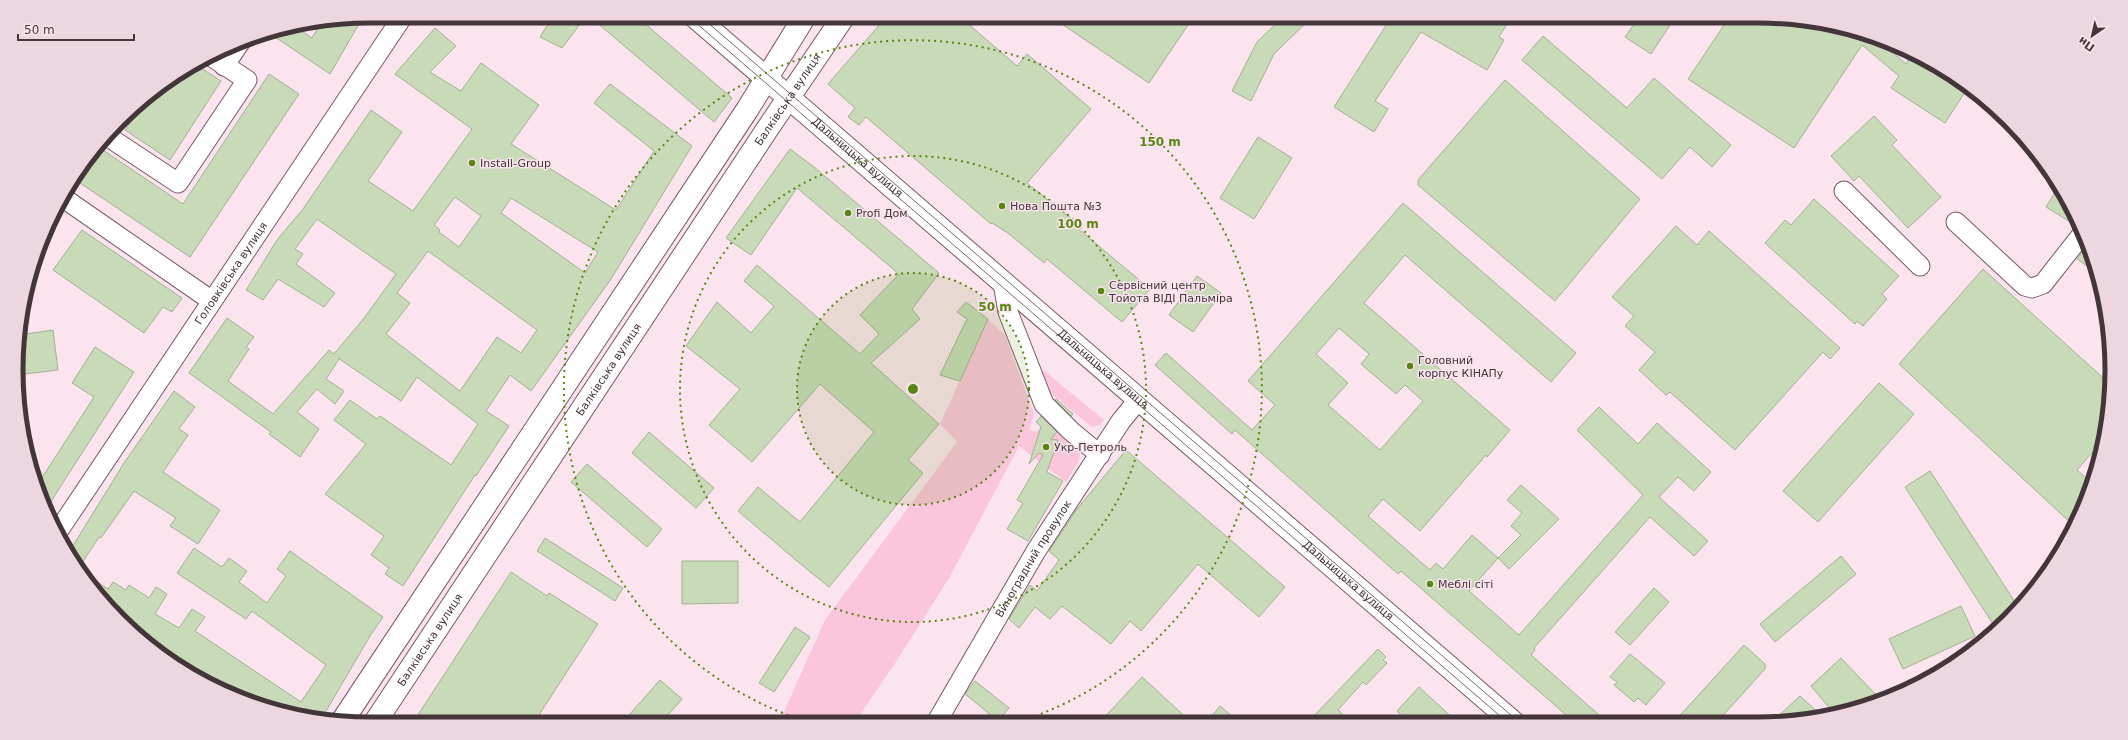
<svg xmlns="http://www.w3.org/2000/svg" width="2128" height="740" viewBox="0 0 2128 740" font-family="'DejaVu Sans',sans-serif">
<rect width="100%" height="100%" fill="#fbe4ed"/>
<!-- green -->
<path fill="#fbc5dc" d="M 988,319 L 1005,335 L 1034,414 L 1029,430 L 1036,432 L 1046,423 L 1073,442 L 1080,452 L 1079,461 L 1066,482 L 1019,446 L 949,578 L 894,665 L 854,723 L 779,723 L 825,620 L 957,442 L 940,424 Z
M 1036,364 L 1104,420 L 1100,425 L 1092,427 L 1049,392 Z"/>
<!-- building -->
<path fill="#c9dab9" stroke="#a2b293" fill-rule="evenodd" d="M 553,16 L 586,16 L 562,48 L 540,37 Z
M 589,16 L 636,16 L 732,98 L 714,122 Z
M 887,16 L 959,16 L 1017,66 L 1027,54 L 1091,109 L 1027,183 L 1077,223 L 1075,226 L 1150,289 L 1122,322 L 1047,259 L 1044,263 L 1008,233 L 992,223 L 991,224 L 866,117 L 859,125 L 848,117 L 855,108 L 828,84 Z
M 1050,16 L 1194,16 L 1149,83 Z
M 1284,16 L 1313,16 L 1274,54 L 1251,101 L 1232,91 L 1257,42 Z
M 1392,16 L 1512,16 L 1499,37 L 1504,40 L 1487,70 L 1421,32 L 1375,101 L 1388,109 L 1374,132 L 1334,107 Z
M 1640,16 L 1676,16 L 1651,54 L 1625,37 Z
M 1730,16 L 1758,16 L 1849,28 L 1876,38 L 1906,64 L 1914,52 L 1969,86 L 1945,123 L 1891,88 L 1899,76 L 1862,45 L 1794,148 L 1688,79 Z
M 363,17 L 330,74 L 269,33 L 292,25 L 312,38 L 322,21 Z
M 435,28 L 456,46 L 430,72 L 461,91 L 481,63 L 539,105 L 511,144 L 616,210 L 654,151 L 594,103 L 610,84 L 692,146 L 611,279 L 531,391 L 510,375 L 486,411 L 509,426 L 476,476 L 475,475 L 403,586 L 385,574 L 389,568 L 371,555 L 384,536 L 325,494 L 366,444 L 334,420 L 350,400 L 377,419 L 380,416 L 451,465 L 478,424 L 417,377 L 401,401 L 338,358 L 339,359 L 326,379 L 344,391 L 335,404 L 317,389 L 297,412 L 319,429 L 300,457 L 269,434 L 271,432 L 189,373 L 227,318 L 254,337 L 246,347 L 249,349 L 228,381 L 273,414 L 329,350 L 334,354 L 365,317 L 396,274 L 317,219 L 295,249 L 303,254 L 296,264 L 335,293 L 324,307 L 278,279 L 263,300 L 246,290 L 277,240 L 303,209 L 371,110 L 402,132 L 368,181 L 413,211 L 472,129 L 395,74 ZM 455,197 L 481,216 L 459,247 L 439,232 L 440,230 L 434,225 ZM 511,198 L 598,252 L 585,273 L 501,213 ZM 428,251 L 537,330 L 521,353 L 497,337 L 460,391 L 386,334 L 410,303 L 397,293 Z
M 1543,36 L 1627,108 L 1654,78 L 1731,145 L 1712,167 L 1690,147 L 1662,179 L 1522,60 Z
M 198,66 L 221,81 L 170,160 L 125,130 L 146,98 Z
M 269,74 L 299,94 L 190,257 L 74,179 L 89,154 L 97,146 L 183,204 Z
M 1505,80 L 1640,199 L 1555,301 L 1418,185 L 1418,180 Z
M 1874,116 L 1897,140 L 1892,145 L 1941,197 L 1908,228 L 1859,176 L 1854,181 L 1831,156 Z
M 1258,137 L 1292,158 L 1254,219 L 1220,198 Z
M 790,149 L 814,167 L 939,273 L 912,309 L 920,319 L 871,363 L 939,424 L 908,460 L 923,473 L 829,587 L 803,566 L 738,511 L 758,487 L 800,522 L 874,432 L 820,384 L 752,462 L 709,425 L 740,389 L 686,346 L 717,302 L 751,333 L 774,306 L 744,281 L 757,265 L 860,354 L 879,334 L 860,315 L 899,274 L 797,188 L 751,255 L 726,238 Z
M 2059,186 L 2078,223 L 2075,225 L 2046,207 Z
M 1814,199 L 1899,276 L 1882,294 L 1887,299 L 1863,326 L 1857,321 L 1855,324 L 1765,243 L 1785,220 L 1791,225 Z
M 1403,203 L 1576,353 L 1551,382 L 1405,255 L 1364,303 L 1510,430 L 1487,457 L 1486,455 L 1420,531 L 1383,499 L 1368,516 L 1430,570 L 1436,563 L 1443,569 L 1472,535 L 1498,558 L 1469,591 L 1519,635 L 1643,495 L 1577,430 L 1599,407 L 1638,444 L 1657,423 L 1711,472 L 1694,491 L 1678,477 L 1659,497 L 1708,541 L 1694,556 L 1650,517 L 1534,648 L 1535,650 L 1531,655 L 1606,721 L 1573,721 L 1401,571 L 1398,574 L 1235,430 L 1232,434 L 1155,365 L 1166,353 L 1252,430 L 1275,405 L 1248,381 ZM 1339,328 L 1369,354 L 1361,364 L 1396,394 L 1405,385 L 1423,401 L 1380,450 L 1328,405 L 1348,383 L 1316,354 Z
M 1676,226 L 1697,245 L 1709,231 L 1840,348 L 1830,359 L 1823,352 L 1735,450 L 1670,392 L 1666,395 L 1639,370 L 1655,352 L 1625,326 L 1634,316 L 1612,297 Z
M 82,230 L 182,298 L 172,312 L 163,307 L 144,333 L 53,270 Z
M 2088,245 L 2093,256 L 2097,273 L 2077,259 Z
M 1983,269 L 2111,385 L 2104,439 L 2077,470 L 2091,482 L 2073,525 L 1899,364 Z
M 1197,276 L 1221,293 L 1193,332 L 1169,315 Z
M 966,302 L 988,319 L 960,381 L 940,375 L 967,319 L 957,312 Z
M 53,330 L 58,370 L 17,375 L 19,335 Z
M 95,347 L 134,372 L 48,506 L 38,484 L 94,397 L 72,383 Z
M 1879,383 L 1914,414 L 1818,522 L 1783,491 Z
M 174,391 L 195,407 L 179,429 L 188,435 L 163,472 L 220,510 L 198,544 L 170,526 L 176,518 L 134,491 L 101,538 L 99,537 L 78,569 L 69,552 L 124,463 Z
M 1056,399 L 1073,414 L 1071,416 L 1055,400 Z
M 1041,416 L 1057,432 L 1051,439 L 1058,440 L 1047,472 L 1063,481 L 1028,541 L 1007,529 L 1023,503 L 1017,500 L 1043,455 L 1039,453 L 1029,464 L 1041,427 L 1036,422 Z
M 649,432 L 714,488 L 696,508 L 632,453 Z
M 1126,450 L 1285,587 L 1259,617 L 1198,564 L 1141,631 L 1130,621 L 1111,644 L 1062,606 L 1050,619 L 1035,607 L 1019,628 L 1009,619 L 1030,585 L 1037,591 L 1059,560 L 1049,551 L 1077,509 Z
M 587,464 L 662,529 L 647,547 L 571,482 Z
M 1930,471 L 2017,605 L 2010,613 L 1993,624 L 1905,487 Z
M 1521,485 L 1559,519 L 1509,569 L 1498,558 L 1521,535 L 1511,526 L 1522,513 L 1507,500 Z
M 545,538 L 623,588 L 615,601 L 537,551 Z
M 194,548 L 222,567 L 229,558 L 247,571 L 239,582 L 267,603 L 286,576 L 277,569 L 290,551 L 383,617 L 370,636 L 322,718 L 279,712 L 231,690 L 120,620 L 84,576 L 85,574 L 108,589 L 113,582 L 126,590 L 129,585 L 149,598 L 156,587 L 167,594 L 155,614 L 179,628 L 192,609 L 205,617 L 195,631 L 301,702 L 326,665 L 252,611 L 246,619 L 177,573 Z
M 1841,556 L 1856,574 L 1775,642 L 1760,624 Z
M 682,561 L 738,561 L 738,603 L 682,604 Z
M 511,572 L 547,596 L 549,593 L 598,624 L 533,724 L 412,724 Z
M 1654,588 L 1669,602 L 1630,645 L 1615,632 Z
M 1961,606 L 1975,636 L 1903,669 L 1889,639 Z
M 795,627 L 810,637 L 774,692 L 759,683 Z
M 1744,645 L 1765,664 L 1765,669 L 1718,721 L 1675,721 Z
M 1378,649 L 1386,657 L 1383,660 L 1387,663 L 1366,685 L 1363,682 L 1338,710 L 1351,722 L 1308,722 Z
M 1630,654 L 1665,683 L 1646,705 L 1638,698 L 1634,702 L 1614,685 L 1617,682 L 1610,677 Z
M 1841,658 L 1879,698 L 1833,712 L 1811,686 Z
M 1142,677 L 1191,722 L 1100,722 Z
M 660,680 L 682,699 L 661,723 L 622,723 Z
M 975,681 L 1009,708 L 998,721 L 965,694 Z
M 1419,687 L 1457,722 L 1408,722 L 1397,711 Z
M 1800,696 L 1822,716 L 1804,721 L 1773,721 Z
M 1220,706 L 1239,722 L 1207,722 Z"/>
<g fill="none" stroke-linecap="round" stroke-linejoin="round">
<defs>
<g id="minor">
<path d="M 224,66 L 241,41"/>
<path d="M 107,136 L 178,183 L 247,80 L 212,57"/>
<path d="M 1844,191 L 1920,266"/>
<path d="M 62,197 L 212,301"/>
<path d="M 1956,222 L 2025,286 L 2032,288 L 2043,284 L 2083,233"/>
<path d="M 1003,283 L 1008,312 L 1044,404 L 1071,431 L 1100,455"/>
<path id="s1" d="M 59,530 L 403,16"/>
<path id="s2" d="M 936,723 L 1036,551 L 1121,421 L 1139,399"/>
</g>
<g id="major">
<path id="s3" d="M 694,16 L 1513,722"/>
<path d="M 343,720 L 747,110 L 805,16"/>
<path id="s4" d="M 374,724 L 768,128 L 844,16"/>
</g>
</defs>
<!-- minor casing -->
<use href="#minor" stroke="#795866" stroke-width="21"/>
<!-- major casing -->
<use href="#major" stroke="#795866" stroke-width="24"/>
<!-- minor -->
<use href="#minor" stroke="#fff" stroke-width="19"/>
<!-- major -->
<use href="#major" stroke="#fff" stroke-width="22"/>
<!-- tram -->
<path stroke="#79676e" stroke-width="1" d="M 688,16 L 1507,722
M 700,16 L 1519,722"/>
</g>
<!-- distance rings -->
<circle cx="913" cy="389" r="116" fill="#5a8613" fill-opacity=".12"/>
<g fill="none" stroke="#5a8613" stroke-width="2" stroke-dasharray="2 4">
<circle cx="913" cy="389" r="116"/>
<circle cx="913" cy="389" r="233"/>
<path d="M811 723A349 349 0 1 1 1018 722"/>
</g>
<!-- markers -->
<g fill="#5a8613" stroke="#fbe4ed" stroke-width="1.5">
<circle cx="472" cy="163" r="4"/>
<circle cx="1002" cy="206" r="4"/>
<circle cx="848" cy="213" r="4"/>
<circle cx="1101" cy="291" r="4"/>
<circle cx="1410" cy="366" r="4"/>
<circle cx="1046" cy="447" r="4"/>
<circle cx="1430" cy="584" r="4"/>
</g>
<g text-anchor="middle" stroke-width="3" stroke-linejoin="round" paint-order="stroke">
<!-- street labels -->
<g font-size="11" fill="#44353b" stroke="#fbe4ed">
<text dy="4" stroke="none"><textPath href="#s4" startOffset="749">Балківська вулиця</textPath></text>
<text dy="4" stroke="none"><textPath href="#s3" startOffset="216">Дальницька вулиця</textPath></text>
<text dy="4" stroke="none"><textPath href="#s1" startOffset="309">Головківська вулиця</textPath></text>
<text dy="4" stroke="none"><textPath href="#s3" startOffset="540">Дальницька вулиця</textPath></text>
<text dy="4" stroke="none"><textPath href="#s4" startOffset="425">Балківська вулиця</textPath></text>
<text dy="4" stroke="none"><textPath href="#s2" startOffset="191">Виноградний провулок</textPath></text>
<text dy="4" stroke="none"><textPath href="#s3" startOffset="864">Дальницька вулиця</textPath></text>
<text dy="4" stroke="none"><textPath href="#s4" startOffset="101">Балківська вулиця</textPath></text>
</g>
<!-- poi labels -->
<g font-size="11" fill="#44353b" stroke="#fbe4ed" text-anchor="start">
<text x="480" y="167">Install-Group</text>
<text x="1010" y="210">Нова Пошта №3</text>
<text x="856" y="217">Profi Дом</text>
<text x="1109" y="289">Сервісний центр<tspan x="1109" dy="13">Тойота ВІДІ Пальміра</tspan></text>
<text x="1418" y="364">Головний<tspan x="1418" dy="13">корпус КІНАПу</tspan></text>
<text x="1054" y="451">Укр-Петроль</text>
<text x="1438" y="588">Меблі сіті</text>
</g>
</g>
<!-- crop -->
<path d="M0 0H2128V740H0ZM370 23H1758A347 347 0 0 1 2105 370V370A347 347 0 0 1 1758 717H370A347 347 0 0 1 23 370V370A347 347 0 0 1 370 23Z" fill="#ecd6df" fill-rule="evenodd"/>
<path fill="none" stroke="#44353b" stroke-width="5" d="M370 23H1758A347 347 0 0 1 2105 370V370A347 347 0 0 1 1758 717H370A347 347 0 0 1 23 370V370A347 347 0 0 1 370 23Z"/>
<circle cx="913" cy="389" r="6" fill="#5a8613" stroke="#fbe4ed" stroke-width="2"/>
<g font-size="12" text-anchor="middle" font-weight="bold" fill="#5a8613" stroke="#fbe4ed" stroke-width="3" stroke-linejoin="round" paint-order="stroke">
<text x="1160" y="146">150 m</text>
<text x="1078" y="228">100 m</text>
<text x="995" y="311">50 m</text>
</g>
<!-- north arrow -->
<g transform="translate(2092 36) rotate(214)" stroke="#fbe4ed" stroke-width="3" paint-order="stroke">
<path d="M0-3L7 15L0 10L-7 15Z" fill="#44353b"/>
<text y="-6" font-size="11" font-weight="bold" text-anchor="middle" fill="#44353b">Пн</text>
</g>
<!-- scale -->
<path d="M18 34v6h116v-6" fill="none" stroke="#44353b" stroke-width="2"/>
<text x="24" y="34" font-size="12" fill="#44353b" stroke="#fbe4ed" stroke-width="3" paint-order="stroke">50 m</text>
</svg>
